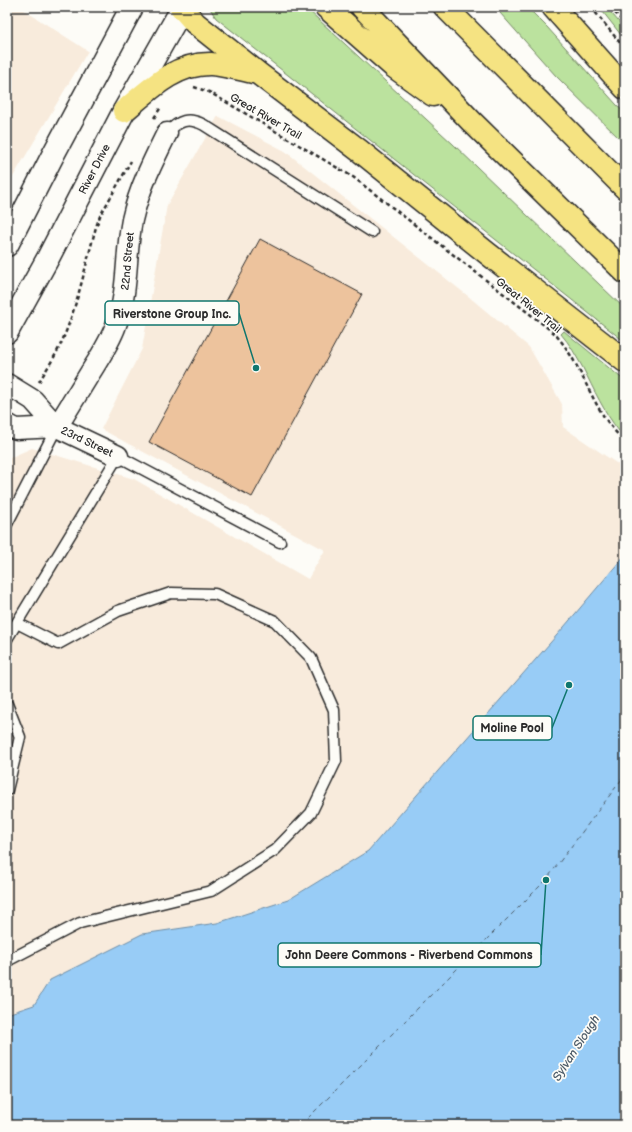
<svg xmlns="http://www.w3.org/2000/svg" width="632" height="1132" viewBox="0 0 632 1132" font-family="'Balsamiq Sans',sans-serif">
<rect width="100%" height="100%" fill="#fdfcf7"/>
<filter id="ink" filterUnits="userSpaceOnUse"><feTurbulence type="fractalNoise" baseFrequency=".025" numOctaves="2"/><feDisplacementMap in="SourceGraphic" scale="8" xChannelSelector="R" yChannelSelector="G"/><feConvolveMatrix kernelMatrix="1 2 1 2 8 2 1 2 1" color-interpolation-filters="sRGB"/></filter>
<g filter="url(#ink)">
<!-- built -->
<path fill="#f8ebdc" d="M 7,7 L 19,7 L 88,51 L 7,187 Z
M 218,116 L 285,151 L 468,296 L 529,347 L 562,404 L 563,427 L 625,469 L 625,555 L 564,627 L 368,851 L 288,900 L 217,923 L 142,934 L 50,980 L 34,1005 L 7,1014 L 7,459 L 32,448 L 134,479 L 308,579 L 325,550 L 101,429 L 142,349 L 167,205 Z"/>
<!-- green -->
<path fill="#bbe29e" stroke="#738664" d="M 209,7 L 305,7 L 453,144 L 625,309 L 625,342 L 216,18 Z
M 505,7 L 527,7 L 547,27 L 625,114 L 625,144 L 556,76 L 500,13 Z
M 599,7 L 606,7 L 625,29 L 625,40 Z
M 564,331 L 625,381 L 625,425 L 619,431 C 604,412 594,390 583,368 C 576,356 570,344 561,334 Z"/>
<!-- water -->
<path fill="#98ccf6" stroke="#6c8ca5" d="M 625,555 L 625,1125 L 7,1125 L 7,1014 L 34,1005 L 50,980 L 142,934 L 217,923 L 288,900 L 368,851 L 564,627 Z"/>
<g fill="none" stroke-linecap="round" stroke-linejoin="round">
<!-- ferry -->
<path stroke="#4c5b68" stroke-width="1" stroke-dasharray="5 4" stroke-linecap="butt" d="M 301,1125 L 546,880 L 625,775"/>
</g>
<!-- building -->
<path fill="#edc39d" stroke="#2b2b2b" d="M 260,239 L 362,294 L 252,497 L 149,442 Z"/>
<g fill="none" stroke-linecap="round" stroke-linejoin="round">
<defs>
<path id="service" d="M 167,133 C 179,120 188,117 204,125 L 372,232
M 7,524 L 57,427
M 7,639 L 118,456 L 280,542
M 7,704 L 20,737 L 7,790
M 7,961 L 80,923 L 211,891 L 275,850 L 311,813 L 336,761 L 334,710 L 311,658 L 275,621 L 215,594 L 171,593 L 118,611 L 58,644 L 17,623"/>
<g id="minor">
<path id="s1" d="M 7,384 L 33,400 L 57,427 L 118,456"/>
<path d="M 7,424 L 16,429 L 57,427"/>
<path id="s2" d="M 57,427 C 68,409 79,391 90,373 C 100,357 110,342 116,325 C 129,291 125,255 132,220 C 139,189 153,161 167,133"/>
</g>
<g id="secondary">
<path d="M 7,245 L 54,153 L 132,7"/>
<path id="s3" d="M 7,332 L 48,258 L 124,111 L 183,7"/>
</g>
<path id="motorway" d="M 181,7 L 195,23 L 259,74 L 360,151 L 487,253 L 625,361
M 326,7 L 393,66 L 433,95
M 362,7 L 471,121 L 625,272
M 445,7 L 625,188
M 553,7 L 625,88
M 124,111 C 149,90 175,63 211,64 C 225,65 239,69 253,72"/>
</defs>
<!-- service casing -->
<use href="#service" stroke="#2b2b2b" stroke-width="13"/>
<!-- minor casing -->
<use href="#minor" stroke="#2b2b2b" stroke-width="23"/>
<!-- secondary casing -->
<use href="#secondary" stroke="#2b2b2b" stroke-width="25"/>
<!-- motorway casing -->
<use href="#motorway" stroke="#2b2b2b" stroke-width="25"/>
<!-- path -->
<path stroke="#2b2b2b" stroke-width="2.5" stroke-dasharray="4 3" stroke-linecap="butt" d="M 591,7 L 625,49
M 610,7 L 625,24
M 194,87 L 209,92 L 353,177 L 553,332 C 584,364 591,412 625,441
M 154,118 L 161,107
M 39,382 C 47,368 57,354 63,339 C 78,303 86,264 96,227 L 100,216 L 131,161"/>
<!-- service -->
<use href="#service" stroke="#fdfcf7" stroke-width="10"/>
<!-- minor -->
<use href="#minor" stroke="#fdfcf7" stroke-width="20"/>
<!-- secondary -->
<use href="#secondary" stroke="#fdfcf7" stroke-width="22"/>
<!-- motorway -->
<use href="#motorway" stroke="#f5e382" stroke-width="22"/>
</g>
</g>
<g text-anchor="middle" stroke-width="3.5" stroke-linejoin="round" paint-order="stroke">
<!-- street labels -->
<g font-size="11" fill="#2b2b2b" stroke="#fdfcf7">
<text transform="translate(266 116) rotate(30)" y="4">Great River Trail</text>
<text dy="4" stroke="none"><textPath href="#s3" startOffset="185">River Drive</textPath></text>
<text dy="4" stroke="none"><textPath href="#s2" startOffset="183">22nd Street</textPath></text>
<text transform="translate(529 305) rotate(39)" y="4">Great River Trail</text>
<text dy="4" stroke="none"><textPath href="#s1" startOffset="100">23rd Street</textPath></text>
</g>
<!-- water labels -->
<g font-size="12" font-style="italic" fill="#4c5b68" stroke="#fdfcf7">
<text transform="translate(576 1048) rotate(-57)" y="4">Sylvan Slough</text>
</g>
</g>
<!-- callouts -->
<path fill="none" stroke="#0f766e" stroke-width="1.5" d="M256 368L239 313M569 685L552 728M546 880L541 955"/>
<g fill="#0f766e" stroke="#fdfcf7" stroke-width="1.5">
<circle cx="256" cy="368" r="4"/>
<circle cx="569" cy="685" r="4"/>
<circle cx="546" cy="880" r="4"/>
</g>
<g fill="#fdfcf7" stroke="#0f766e" stroke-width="1.5">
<rect x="105" y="301" width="134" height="24" rx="4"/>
<rect x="473" y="716" width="79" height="24" rx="4"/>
<rect x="278" y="943" width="263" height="24" rx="4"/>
</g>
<g font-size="12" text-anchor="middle" font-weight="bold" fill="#2b2b2b">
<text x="172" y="318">Riverstone Group Inc.</text>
<text x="512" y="732">Moline Pool</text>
<text x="409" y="959">John Deere Commons - Riverbend Commons</text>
</g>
<!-- margin -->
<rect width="632" height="1132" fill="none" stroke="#fdfcf7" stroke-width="24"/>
<rect x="12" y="12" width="608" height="1108" fill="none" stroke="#2b2b2b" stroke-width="1.5" filter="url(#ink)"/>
</svg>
